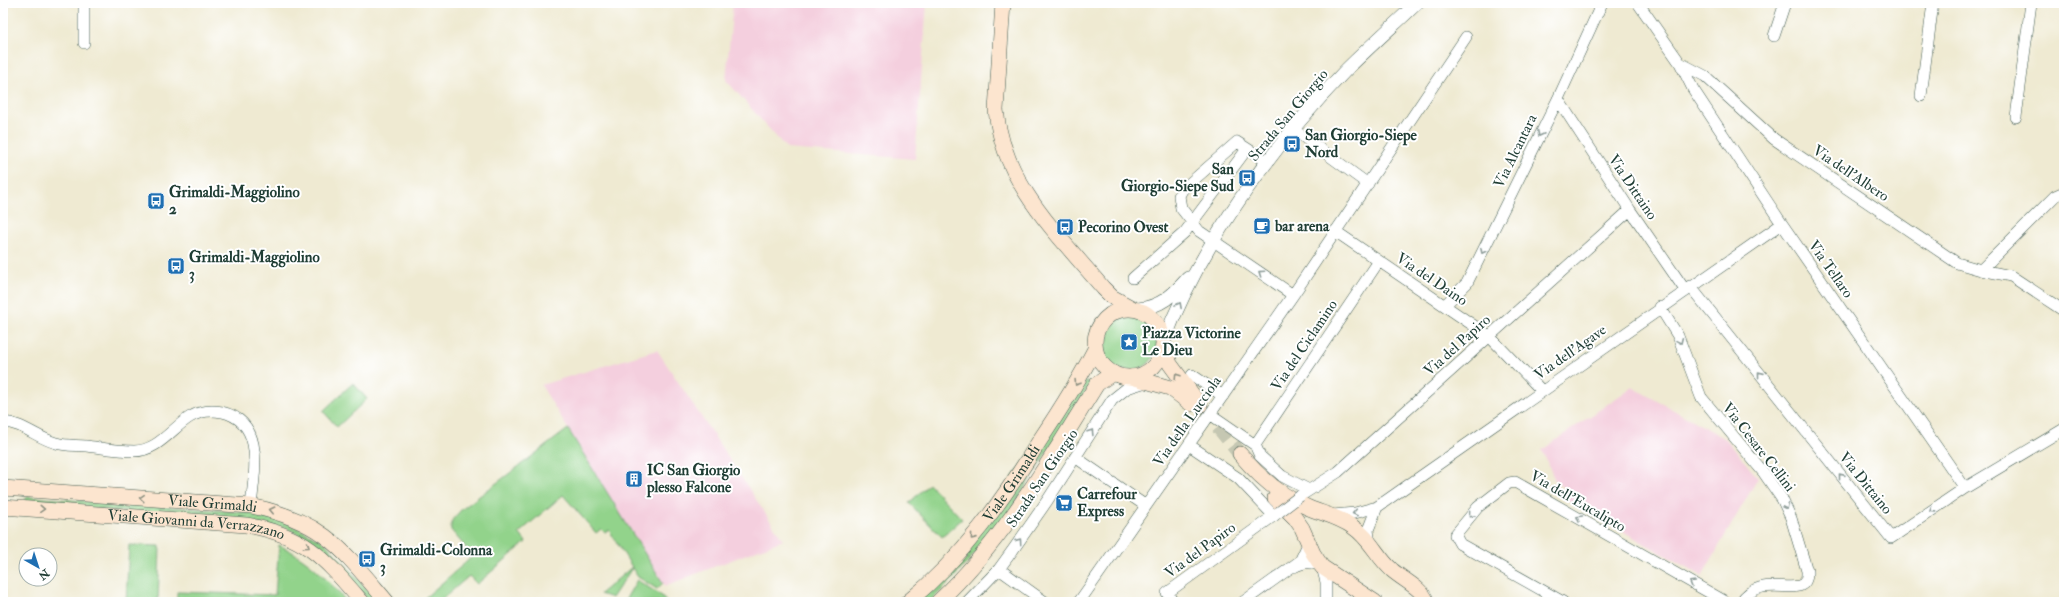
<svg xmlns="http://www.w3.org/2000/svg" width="2067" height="605" viewBox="0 0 2067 605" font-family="'IM FELL Double Pica',serif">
<rect width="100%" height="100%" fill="#fff"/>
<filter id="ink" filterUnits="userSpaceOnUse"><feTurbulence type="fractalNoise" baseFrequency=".025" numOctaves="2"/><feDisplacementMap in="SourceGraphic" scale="8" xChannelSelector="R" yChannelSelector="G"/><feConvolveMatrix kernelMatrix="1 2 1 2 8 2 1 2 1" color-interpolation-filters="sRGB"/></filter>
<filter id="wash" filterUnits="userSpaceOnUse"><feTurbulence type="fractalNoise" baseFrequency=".012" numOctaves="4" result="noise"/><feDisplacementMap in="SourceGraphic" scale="16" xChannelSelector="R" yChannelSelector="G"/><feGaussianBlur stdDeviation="0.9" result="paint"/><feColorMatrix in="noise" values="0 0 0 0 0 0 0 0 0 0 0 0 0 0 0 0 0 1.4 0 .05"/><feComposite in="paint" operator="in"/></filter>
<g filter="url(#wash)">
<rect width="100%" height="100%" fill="#efead2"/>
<!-- built -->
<path fill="#f4cfde" d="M 733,3 L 927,3 L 915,159 L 787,149 L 726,80 Z
M 657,350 L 783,540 L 665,586 L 541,385 Z
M 1632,387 L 1726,439 L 1758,478 L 1702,576 L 1562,497 L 1567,489 L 1556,483 L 1542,450 Z"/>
<!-- green -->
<path fill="#92d38b" stroke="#588860" d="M1101 343a28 28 0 1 1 56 0a28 28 0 1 1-56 0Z
M 1087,381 L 1090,384 L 1006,517 L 951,581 L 929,602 L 918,602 L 1085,382 Z
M 353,383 L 367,399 L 337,427 L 323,411 Z
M 568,429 L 663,583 L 657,589 L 638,577 L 632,568 L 612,598 L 600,594 L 632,567 L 609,530 L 605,533 L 601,529 L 596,533 L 563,495 L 519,533 L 526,542 L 477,584 L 469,576 L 439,602 L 420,602 L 473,556 L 451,530 C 450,521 455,517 461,510 Z
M 929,484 L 962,519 L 942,537 L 909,503 Z
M 28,497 L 253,513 L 280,519 L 324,542 L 379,602 L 370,602 C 345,572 323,545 286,528 L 26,502 L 25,499 Z
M 129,545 L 160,546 L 158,602 L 126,602 Z
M 279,545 C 310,560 325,577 347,602 L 177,602 L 177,592 L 275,595 Z
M 637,580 L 662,596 L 666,602 L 624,602 Z"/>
</g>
<g filter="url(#ink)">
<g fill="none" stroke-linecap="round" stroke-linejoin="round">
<!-- secondary-tunnel -->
<path stroke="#c5c7b2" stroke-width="15" stroke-dasharray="15 8" stroke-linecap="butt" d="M 1204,409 L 1240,454"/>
<defs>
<path id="minor" d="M 1638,3 L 1680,63 L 1705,76 L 1774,139 L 1957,263 L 1981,270 L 2055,196 L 2064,192
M 1774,36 L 1785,3
M 84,43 L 84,3
M 1680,63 L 1693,89 L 1782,224 L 1965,488
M 1921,96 L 1933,3
M 1558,99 L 1630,210 L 1685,290
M 2016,117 L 2031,3
M 1294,130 L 1368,184
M 1268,162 L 1237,142 L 1182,190 L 1179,196 L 1181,208 L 1199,231 L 1293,295
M 1335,231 L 1489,336 L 1541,390
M 1981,270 L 2011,276 L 2064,311
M 1133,278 L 1185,232 L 1247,149
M 1690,286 L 1891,538 L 1965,488 L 2064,429
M 1445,305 L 1467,283 L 1558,99 L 1602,3
M 1660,307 L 1678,336 L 1701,397 L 1764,473 L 1782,499 L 1791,518 L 1807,571 C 1809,605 1762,568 1741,602
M 1192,375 L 1223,396
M 1210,414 L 1255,445 L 1260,456 L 1282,476 L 1309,490
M 3,422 C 23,423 37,438 56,443 C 65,446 76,445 86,446 C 102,448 118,451 134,451 C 158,451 172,428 190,417 C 200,411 212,410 222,412 C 266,422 254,474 251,506
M 1189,445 L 1238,478 L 1274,516
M 1255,445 L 1379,261
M 1075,457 L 1146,506
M 1300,496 L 1338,472 L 1630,210
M 1333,515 L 1355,513 L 1377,507 L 1782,224
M 1370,544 L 1368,530 L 1377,507
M 1294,567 C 1304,562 1312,561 1322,567 L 1326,582 L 1326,602
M 999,569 L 1045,602
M 967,602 L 999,569 L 1015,547 L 1047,501 L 1112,400 L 1127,388 L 1146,382
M 1079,602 L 1293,295 L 1466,37
M 1173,602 L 1167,593 L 1279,512
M 1243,602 L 1300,561 L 1308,544
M 1563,602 L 1460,544 L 1455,535 L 1478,507 L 1509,483 L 1515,482 L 1726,602"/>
<path id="tertiary" d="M 1138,309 C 1161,307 1173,295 1188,278
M 1164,341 C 1201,243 1272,147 1344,72 C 1368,48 1393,26 1417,3"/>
<g id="secondary">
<path d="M 1003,3 L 996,110 C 1003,184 1058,234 1103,288 L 1112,297 L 1132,308"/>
<circle cx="1129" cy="343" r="34"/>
<path d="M 1164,343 L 1170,364 L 1200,405"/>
<path d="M 1132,377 L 1170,388 L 1191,404"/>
<path d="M 1240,454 C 1259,477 1280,496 1309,508 C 1324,514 1339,517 1353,527 C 1370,538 1377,557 1392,570 C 1403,580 1422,588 1427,602"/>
<path id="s1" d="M 3,488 L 251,506 C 324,521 342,549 387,602"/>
<path d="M 1275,498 L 1295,518 L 1302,528 L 1313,553 L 1322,567 L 1375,602"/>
<path id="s2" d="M 3,507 L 246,525 C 306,535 324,558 362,602"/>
<path id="s3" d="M 908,602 C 963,557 1003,500 1040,440 C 1060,410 1079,380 1095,349"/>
<path d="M 938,602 C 1005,539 1049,461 1097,384 L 1113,373"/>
</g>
</defs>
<!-- minor casing -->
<use href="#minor" stroke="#3e574c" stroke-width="12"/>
<!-- tertiary casing -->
<use href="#tertiary" stroke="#3e574c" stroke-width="14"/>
<!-- secondary casing -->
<use href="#secondary" stroke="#3e574c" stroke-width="16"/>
<!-- minor -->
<use href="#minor" stroke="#fff" stroke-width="11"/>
<!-- tertiary -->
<use href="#tertiary" stroke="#fff" stroke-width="13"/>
<!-- secondary -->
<use href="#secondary" stroke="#fce5cf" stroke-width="15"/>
<defs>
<path id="minor-bridge" d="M 1279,512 L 1300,496"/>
</defs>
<!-- minor-bridge casing -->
<use href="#minor-bridge" stroke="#3e574c" stroke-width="12" stroke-linecap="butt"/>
<!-- minor-bridge -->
<use href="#minor-bridge" stroke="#fff" stroke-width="11"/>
</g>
<!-- one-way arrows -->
<defs><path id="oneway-chevron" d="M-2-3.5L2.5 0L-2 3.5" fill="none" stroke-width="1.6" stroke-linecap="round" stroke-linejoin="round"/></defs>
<g stroke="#8f9e9a">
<use href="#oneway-chevron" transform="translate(1540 134) rotate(116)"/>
<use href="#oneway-chevron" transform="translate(1483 251) rotate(116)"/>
<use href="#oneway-chevron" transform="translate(1261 273) rotate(-146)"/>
<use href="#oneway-chevron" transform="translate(1179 305) rotate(-62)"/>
<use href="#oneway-chevron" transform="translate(1680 341) rotate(66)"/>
<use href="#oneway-chevron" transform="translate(1760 374) rotate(-129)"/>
<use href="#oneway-chevron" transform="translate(1091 432) rotate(-58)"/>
<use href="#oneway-chevron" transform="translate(1841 476) rotate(-129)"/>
<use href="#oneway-chevron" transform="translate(1786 507) rotate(64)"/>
<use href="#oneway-chevron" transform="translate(1932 510) rotate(147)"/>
<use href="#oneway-chevron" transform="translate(1355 513) rotate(169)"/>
<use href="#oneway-chevron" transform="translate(1471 515) rotate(130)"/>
<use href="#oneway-chevron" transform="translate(1579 518) rotate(-150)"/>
<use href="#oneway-chevron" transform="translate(1019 541) rotate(-55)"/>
<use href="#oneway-chevron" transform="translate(1692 583) rotate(-150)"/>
</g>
<g stroke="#8e9182">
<use href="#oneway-chevron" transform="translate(1177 376) rotate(-123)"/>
<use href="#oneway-chevron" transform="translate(1077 383) rotate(122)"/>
<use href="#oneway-chevron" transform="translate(142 498) rotate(-176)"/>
<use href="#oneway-chevron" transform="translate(42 509) rotate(4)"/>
<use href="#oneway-chevron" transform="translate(272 510) rotate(-167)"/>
<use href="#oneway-chevron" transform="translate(973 537) rotate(129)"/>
<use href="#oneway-chevron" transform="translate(307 546) rotate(35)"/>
</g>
</g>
<!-- icons -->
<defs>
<symbol id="bus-square" viewBox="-11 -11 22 22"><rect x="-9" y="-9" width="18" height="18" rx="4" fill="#1f6fb2" stroke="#fff"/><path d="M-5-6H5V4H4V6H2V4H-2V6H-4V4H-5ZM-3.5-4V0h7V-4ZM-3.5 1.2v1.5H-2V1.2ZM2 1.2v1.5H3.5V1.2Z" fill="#fff"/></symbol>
<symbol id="cafe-square" viewBox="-11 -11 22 22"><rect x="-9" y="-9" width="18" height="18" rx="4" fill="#1f6fb2" stroke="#fff"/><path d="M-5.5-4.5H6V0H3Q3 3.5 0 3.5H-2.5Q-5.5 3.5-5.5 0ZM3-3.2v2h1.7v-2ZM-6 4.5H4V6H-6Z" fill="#fff"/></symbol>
<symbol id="sight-square" viewBox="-11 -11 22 22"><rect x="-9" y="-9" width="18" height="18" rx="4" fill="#1f6fb2" stroke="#fff"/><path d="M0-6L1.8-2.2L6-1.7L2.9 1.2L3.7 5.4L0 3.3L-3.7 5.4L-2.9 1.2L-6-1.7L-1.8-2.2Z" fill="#fff"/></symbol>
<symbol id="building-square" viewBox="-11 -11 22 22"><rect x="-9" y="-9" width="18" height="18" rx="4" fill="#1f6fb2" stroke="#fff"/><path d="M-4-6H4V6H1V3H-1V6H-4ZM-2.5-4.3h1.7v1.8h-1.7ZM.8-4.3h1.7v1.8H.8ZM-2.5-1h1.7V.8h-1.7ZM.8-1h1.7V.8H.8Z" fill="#fff"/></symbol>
<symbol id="supermarket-square" viewBox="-11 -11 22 22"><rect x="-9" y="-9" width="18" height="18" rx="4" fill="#1f6fb2" stroke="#fff"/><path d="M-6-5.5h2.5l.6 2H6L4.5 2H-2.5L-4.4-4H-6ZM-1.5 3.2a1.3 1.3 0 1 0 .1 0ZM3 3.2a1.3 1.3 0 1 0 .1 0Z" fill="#fff"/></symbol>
</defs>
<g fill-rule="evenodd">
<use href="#bus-square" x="1282" y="134" width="20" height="20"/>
<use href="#bus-square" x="1237" y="168" width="20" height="20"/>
<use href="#bus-square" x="146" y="191" width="20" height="20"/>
<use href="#cafe-square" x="1252" y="216" width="20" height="20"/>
<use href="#bus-square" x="1055" y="217" width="20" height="20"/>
<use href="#bus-square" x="166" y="256" width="20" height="20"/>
<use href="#sight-square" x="1119" y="332" width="20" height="20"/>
<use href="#building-square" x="624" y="469" width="20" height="20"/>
<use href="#supermarket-square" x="1054" y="493" width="20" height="20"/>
<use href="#bus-square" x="357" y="549" width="20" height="20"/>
</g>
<g text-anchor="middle" stroke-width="4" stroke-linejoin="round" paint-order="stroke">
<!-- street labels -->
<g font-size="15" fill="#1f3d34" stroke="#fff">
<text transform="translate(1288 115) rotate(-50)" y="5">Strada San Giorgio</text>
<text transform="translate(1515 151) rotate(-64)" y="5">Via Alcantara</text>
<text transform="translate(1851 173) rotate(34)" y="5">Via dell'Albero</text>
<text transform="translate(1633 187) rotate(56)" y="5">Via Dittaino</text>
<text transform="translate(1831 269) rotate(55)" y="5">Via Tellaro</text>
<text transform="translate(1432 279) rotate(34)" y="5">Via del Daino</text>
<text transform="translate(1304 345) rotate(-56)" y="5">Via del Ciclamino</text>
<text transform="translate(1457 345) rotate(-42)" y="5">Via del Papiro</text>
<text transform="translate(1570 352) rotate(-35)" y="5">Via dell'Agave</text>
<text transform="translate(1187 421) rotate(-55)" y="5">Via della Lucciola</text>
<text transform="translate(1759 447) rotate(52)" y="5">Via Cesare Cellini</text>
<text transform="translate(1042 478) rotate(-56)" y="5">Strada San Giorgio</text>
<text dy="5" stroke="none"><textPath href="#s3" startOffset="158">Viale Grimaldi</textPath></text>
<text transform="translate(1866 483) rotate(51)" y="5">Via Dittaino</text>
<text transform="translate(1578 501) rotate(30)" y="5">Via dell'Eucalipto</text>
<text dy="5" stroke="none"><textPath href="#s1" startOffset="210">Viale Grimaldi</textPath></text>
<text dy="5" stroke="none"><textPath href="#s2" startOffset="194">Viale Giovanni da Verrazzano</textPath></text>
<text transform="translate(1200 550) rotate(-36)" y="5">Via del Papiro</text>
</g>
<!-- poi labels -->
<g font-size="15" font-weight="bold" fill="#1f3d34" stroke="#fff" text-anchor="start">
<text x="1305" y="140">San Giorgio-Siepe<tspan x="1305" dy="17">Nord</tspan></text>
<text x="1234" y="174" text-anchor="end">San<tspan x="1234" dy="17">Giorgio-Siepe Sud</tspan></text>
<text x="169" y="197">Grimaldi-Maggiolino<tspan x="169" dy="17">2</tspan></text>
<text x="1275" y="231">bar arena</text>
<text x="1078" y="232">Pecorino Ovest</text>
<text x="189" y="262">Grimaldi-Maggiolino<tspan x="189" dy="17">3</tspan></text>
<text x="1142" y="338">Piazza Victorine<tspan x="1142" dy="17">Le Dieu</tspan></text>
<text x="647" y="475">IC San Giorgio<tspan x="647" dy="17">plesso Falcone</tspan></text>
<text x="1077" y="499">Carrefour<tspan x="1077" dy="17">Express</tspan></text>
<text x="380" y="555">Grimaldi-Colonna<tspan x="380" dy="17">3</tspan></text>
</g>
</g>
<!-- margin -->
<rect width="2067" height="605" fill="none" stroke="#fff" stroke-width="16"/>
<!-- north arrow -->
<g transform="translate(38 567) rotate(141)"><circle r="19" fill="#ffffff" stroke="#a5b1ae"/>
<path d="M0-3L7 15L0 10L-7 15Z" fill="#1f6fb2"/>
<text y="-6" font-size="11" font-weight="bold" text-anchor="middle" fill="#1f3d34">N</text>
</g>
</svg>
